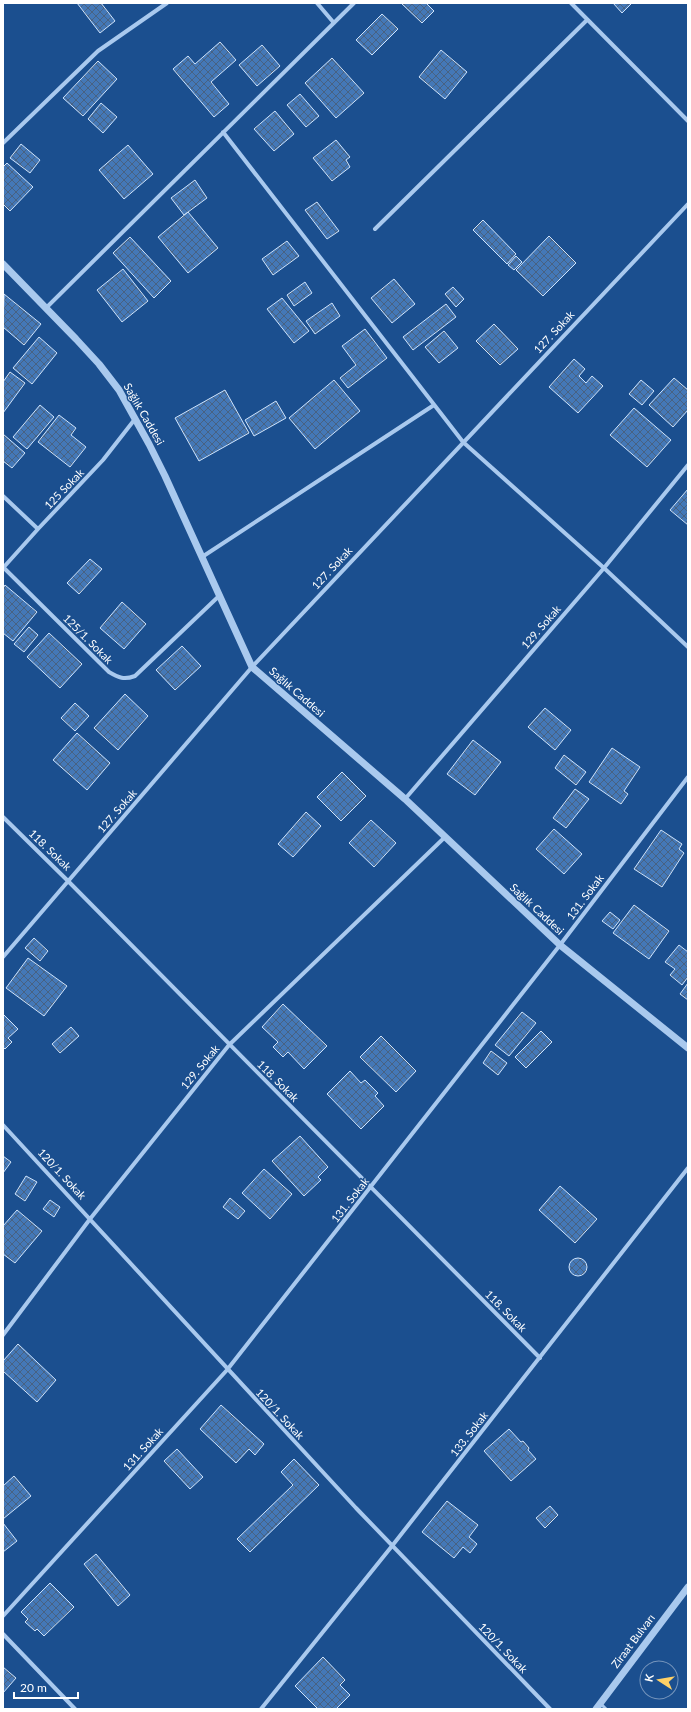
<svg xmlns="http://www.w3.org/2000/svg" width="691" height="1712" viewBox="0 0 691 1712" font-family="Lato,sans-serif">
<defs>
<pattern id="building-cross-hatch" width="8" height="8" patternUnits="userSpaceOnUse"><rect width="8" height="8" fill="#4478b7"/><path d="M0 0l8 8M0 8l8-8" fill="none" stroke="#486282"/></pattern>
</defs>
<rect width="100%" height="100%" fill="#1b4f8f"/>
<!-- building -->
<path fill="url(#building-cross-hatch)" stroke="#cfe3fa" d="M 77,3 L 101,3 L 115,21 L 100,33 Z
M 401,3 L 426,3 L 434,11 L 422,23 Z
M 613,3 L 632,3 L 622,13 Z
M 382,14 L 398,29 L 372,55 L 356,40 Z
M 220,42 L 236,60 L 211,82 L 229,104 L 214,117 L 173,69 L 188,56 L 195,64 Z
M 262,45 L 280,66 L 257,86 L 239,65 Z
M 441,50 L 467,72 L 445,99 L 419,77 Z
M 332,58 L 364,93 L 336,118 L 305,83 Z
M 98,61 L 117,79 L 83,116 L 63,98 Z
M 300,94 L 319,116 L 306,127 L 287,105 Z
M 101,103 L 117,117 L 103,133 L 88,119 Z
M 275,111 L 294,134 L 274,151 L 254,129 Z
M 336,140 L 350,157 L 346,160 L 350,167 L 332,181 L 313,158 Z
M 21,144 L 40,160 L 30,173 L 10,158 Z
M 128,145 L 153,174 L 124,199 L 99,170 Z
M 7,163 L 33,187 L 10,211 L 3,204 L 3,167 Z
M 195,180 L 207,198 L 184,215 L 171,198 Z
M 317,202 L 339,231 L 327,239 L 305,210 Z
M 188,212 L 218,248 L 188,273 L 158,237 Z
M 483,220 L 516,254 L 507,264 L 473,230 Z
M 549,236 L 576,263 L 543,296 L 516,270 Z
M 130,237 L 171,281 L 154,298 L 113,253 Z
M 287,241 L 299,256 L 273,275 L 262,259 Z
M 516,256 L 522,262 L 514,270 L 508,265 Z
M 123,269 L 148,301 L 122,322 L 97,290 Z
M 394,279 L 415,304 L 392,323 L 371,298 Z
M 305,282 L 312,293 L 294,306 L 287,295 Z
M 453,287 L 464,299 L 456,307 L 445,294 Z
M 4,294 L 41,324 L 24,345 L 3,327 Z
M 282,298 L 309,331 L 294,343 L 267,309 Z
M 332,303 L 340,316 L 315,334 L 306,321 Z
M 446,304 L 456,317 L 413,350 L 403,337 Z
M 494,324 L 518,349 L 500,365 L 476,341 Z
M 365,329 L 387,358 L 348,388 L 340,378 L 356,365 L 342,346 Z
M 444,331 L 458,348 L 439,363 L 425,347 Z
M 39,337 L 57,353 L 32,384 L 13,368 Z
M 574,359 L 585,369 L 579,376 L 586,383 L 592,376 L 603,386 L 578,413 L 549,387 Z
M 10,372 L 25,383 L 3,413 L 3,382 Z
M 674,378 L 688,390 L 688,410 L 673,427 L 649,405 Z
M 334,380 L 360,411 L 315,449 L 289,418 Z
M 641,380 L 654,391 L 642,405 L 629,394 Z
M 225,390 L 249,433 L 199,461 L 175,418 Z
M 276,401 L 286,418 L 254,436 L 245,420 Z
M 40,405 L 54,417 L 27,449 L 13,437 Z
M 634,408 L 671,440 L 647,467 L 610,435 Z
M 59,415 L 76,428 L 71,435 L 86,447 L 70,467 L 38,442 Z
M 3,434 L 25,453 L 12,468 L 3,461 Z
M 688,489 L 688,525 L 670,510 Z
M 90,559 L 102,569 L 79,594 L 67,583 Z
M 5,585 L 37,612 L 13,641 L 3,633 L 3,588 Z
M 122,602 L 146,624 L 124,649 L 100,628 Z
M 29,627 L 38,635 L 24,652 L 14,644 Z
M 49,633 L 82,664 L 60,688 L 27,657 Z
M 182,646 L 201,666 L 175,690 L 156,670 Z
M 125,694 L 148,716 L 118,750 L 94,728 Z
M 75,703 L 89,716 L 75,731 L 61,718 Z
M 545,708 L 571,730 L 555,750 L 528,727 Z
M 77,733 L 110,763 L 87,790 L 53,760 Z
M 473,740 L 501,762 L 475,795 L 447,774 Z
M 612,748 L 640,767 L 624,791 L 628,794 L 621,804 L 589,782 Z
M 564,755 L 586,772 L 576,785 L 555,768 Z
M 342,772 L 366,796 L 341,821 L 317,797 Z
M 575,789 L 589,799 L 566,828 L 553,818 Z
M 306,812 L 321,826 L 293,857 L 278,844 Z
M 371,820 L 396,843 L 374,867 L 349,843 Z
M 554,829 L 582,854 L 564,874 L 536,849 Z
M 661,830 L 682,844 L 679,849 L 684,853 L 662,887 L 634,869 Z
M 634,905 L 669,931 L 649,959 L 613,933 Z
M 610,912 L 620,920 L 613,929 L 602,921 Z
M 34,938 L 48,951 L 40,961 L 25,948 Z
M 679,945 L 688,952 L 688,977 L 682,985 L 670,975 L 675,969 L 665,962 Z
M 28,958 L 67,986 L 44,1016 L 6,988 Z
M 688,983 L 688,1000 L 680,994 Z
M 283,1004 L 327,1046 L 304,1069 L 288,1052 L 283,1057 L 273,1047 L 278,1042 L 262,1027 Z
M 522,1012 L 536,1023 L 509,1056 L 495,1045 Z
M 3,1014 L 18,1029 L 8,1038 L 12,1042 L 5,1049 L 3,1047 Z
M 71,1027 L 79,1036 L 60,1053 L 52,1044 Z
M 541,1031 L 552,1042 L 526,1068 L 515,1057 Z
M 381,1036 L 416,1071 L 396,1092 L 360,1057 Z
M 491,1051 L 507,1063 L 498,1075 L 483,1063 Z
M 350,1071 L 361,1083 L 365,1080 L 378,1093 L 375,1096 L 384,1106 L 361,1129 L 327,1094 Z
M 300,1136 L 328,1167 L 318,1177 L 321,1180 L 304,1196 L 272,1161 Z
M 3,1156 L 11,1162 L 3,1173 Z
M 264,1169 L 292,1194 L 270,1219 L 242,1193 Z
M 26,1176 L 37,1182 L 25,1201 L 15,1194 Z
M 560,1186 L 597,1219 L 575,1243 L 539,1210 Z
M 230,1198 L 245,1211 L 238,1219 L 223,1207 Z
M 50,1200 L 60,1207 L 54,1217 L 43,1209 Z
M 17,1210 L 42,1231 L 15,1263 L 3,1254 L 3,1226 Z
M569 1267a9 9 0 1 1 18 0a9 9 0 1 1-18 0Z
M 18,1344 L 56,1380 L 37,1402 L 3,1371 L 3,1361 Z
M 221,1405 L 264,1444 L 255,1455 L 249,1449 L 236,1463 L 200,1429 Z
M 509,1429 L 521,1442 L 523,1441 L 529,1448 L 528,1450 L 536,1459 L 511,1481 L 484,1451 Z
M 177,1449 L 203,1477 L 190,1489 L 164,1461 Z
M 294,1459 L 319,1485 L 250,1552 L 237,1539 L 293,1485 L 281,1472 Z
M 14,1476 L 31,1496 L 3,1519 L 3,1486 Z
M 447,1501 L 478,1525 L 469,1537 L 477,1544 L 470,1553 L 463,1547 L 454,1558 L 422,1532 Z
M 550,1506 L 558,1515 L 545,1528 L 536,1518 Z
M 3,1523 L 17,1541 L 3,1552 Z
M 96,1554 L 130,1595 L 118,1606 L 84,1564 Z
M 50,1583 L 74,1607 L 44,1636 L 37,1629 L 35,1631 L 25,1622 L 28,1619 L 21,1612 Z
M 323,1657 L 345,1680 L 340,1685 L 350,1695 L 336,1709 L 318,1709 L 295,1686 Z
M 3,1667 L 16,1678 L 3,1693 Z"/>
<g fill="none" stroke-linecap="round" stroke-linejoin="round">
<!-- service -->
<path stroke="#a9c9ee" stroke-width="3" d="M 600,1703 L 606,1709"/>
<!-- minor -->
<path stroke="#a9c9ee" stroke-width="4" d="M 317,3 L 334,23
M 571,3 L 688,121
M 223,132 L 463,442 L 604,568 L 688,647
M 3,143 L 98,51 L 167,3
M 375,229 L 587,20
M 46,308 L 354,3
M 3,496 L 38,529
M 202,557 L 434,405
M 3,568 L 38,529 L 103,460 L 135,419
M 4,568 L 109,672 C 119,678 124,680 135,676 L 219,596
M 405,799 L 604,568 L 688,465
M 3,817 L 68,881 L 540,1358
M 3,957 L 252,667 L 688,204
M 3,1125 L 356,1508 L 550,1709
M 3,1335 L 90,1219 L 229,1045 L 444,838
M 3,1616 L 227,1370 L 560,945 L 688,777
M 3,1634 L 75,1709
M 261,1709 L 392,1546 L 688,1168"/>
<!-- tertiary -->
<path stroke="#a9c9ee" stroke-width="7" d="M 3,264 L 76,339 L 99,364 L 119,390 L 149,444 L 165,476 L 252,667 L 405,799 L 560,945 L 688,1048
M 596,1709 L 688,1587"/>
</g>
<g text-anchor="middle" stroke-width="3" stroke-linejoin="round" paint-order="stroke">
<!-- street labels -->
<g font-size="11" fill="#fff" stroke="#1b4f8f">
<text transform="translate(554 332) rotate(-47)" y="4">127. Sokak</text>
<text transform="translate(144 414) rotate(60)" y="4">Sağlık Caddesi</text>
<text transform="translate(64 489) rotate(-46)" y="4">125 Sokak</text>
<text transform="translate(332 568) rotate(-47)" y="4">127. Sokak</text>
<text transform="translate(541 627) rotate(-49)" y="4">129. Sokak</text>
<text transform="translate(88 639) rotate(45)" y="4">125/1. Sokak</text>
<text transform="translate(297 692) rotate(41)" y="4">Sağlık Caddesi</text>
<text transform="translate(117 811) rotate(-49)" y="4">127. Sokak</text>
<text transform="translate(50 850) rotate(44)" y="4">118. Sokak</text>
<text transform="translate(585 897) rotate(-53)" y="4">131. Sokak</text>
<text transform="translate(537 909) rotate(43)" y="4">Sağlık Caddesi</text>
<text transform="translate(200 1067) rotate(-51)" y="4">129. Sokak</text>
<text transform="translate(278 1081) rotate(45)" y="4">118. Sokak</text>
<text transform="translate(62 1174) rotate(47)" y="4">120/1. Sokak</text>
<text transform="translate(350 1200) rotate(-52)" y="4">131. Sokak</text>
<text transform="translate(506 1311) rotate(45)" y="4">118. Sokak</text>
<text transform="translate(280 1414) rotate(47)" y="4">120/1. Sokak</text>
<text transform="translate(469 1434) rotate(-52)" y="4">133. Sokak</text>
<text transform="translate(143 1449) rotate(-48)" y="4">131. Sokak</text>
<text transform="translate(633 1641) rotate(-53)" y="4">Ziraat Bulvarı</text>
<text transform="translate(503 1648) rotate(46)" y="4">120/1. Sokak</text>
</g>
</g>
<!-- border -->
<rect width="691" height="1712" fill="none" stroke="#ffffff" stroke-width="8"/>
<!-- north arrow -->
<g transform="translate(659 1680) rotate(282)"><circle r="19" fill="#1b4f8f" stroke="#7695bc"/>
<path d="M0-3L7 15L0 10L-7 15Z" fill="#ffd166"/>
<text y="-6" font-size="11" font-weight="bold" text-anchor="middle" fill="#ffffff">K</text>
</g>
<!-- scale -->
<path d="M14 1692v6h64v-6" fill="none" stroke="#ffffff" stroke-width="2"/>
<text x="20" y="1692" font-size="12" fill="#ffffff" stroke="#1b4f8f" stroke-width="3" paint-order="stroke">20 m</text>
</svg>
